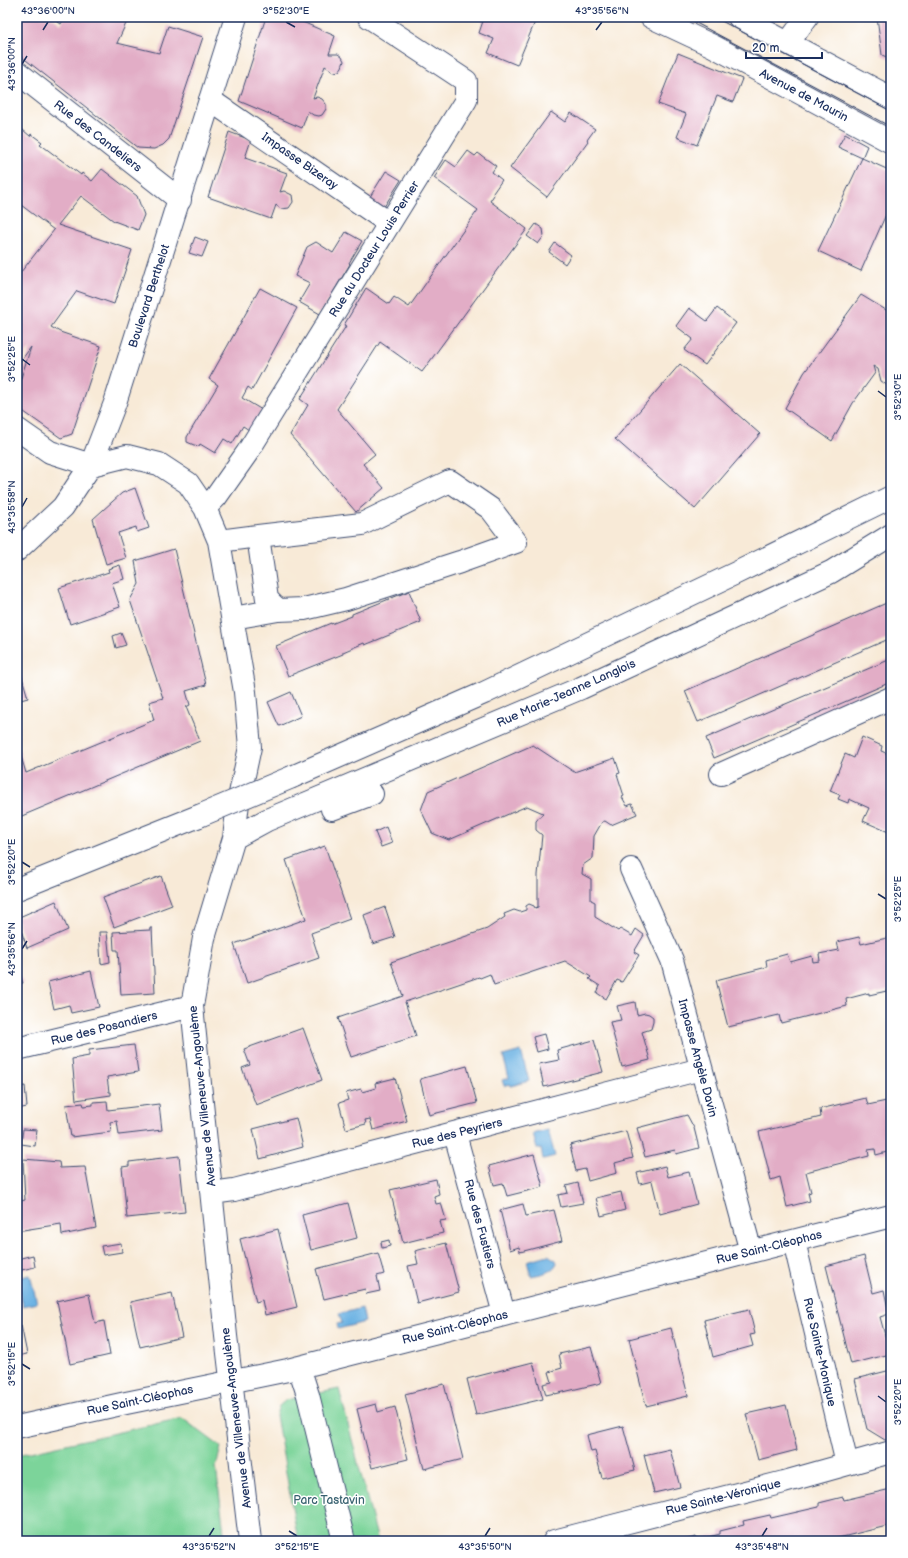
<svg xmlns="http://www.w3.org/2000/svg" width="908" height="1558" viewBox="0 0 908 1558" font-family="'Balsamiq Sans',sans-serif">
<rect width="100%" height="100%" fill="#fff"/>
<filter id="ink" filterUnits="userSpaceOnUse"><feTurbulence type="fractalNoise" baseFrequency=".025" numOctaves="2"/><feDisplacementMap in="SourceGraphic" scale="8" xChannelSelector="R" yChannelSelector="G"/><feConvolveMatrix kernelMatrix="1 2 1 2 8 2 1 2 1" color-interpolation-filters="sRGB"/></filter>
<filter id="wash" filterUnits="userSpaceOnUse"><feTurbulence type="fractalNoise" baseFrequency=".012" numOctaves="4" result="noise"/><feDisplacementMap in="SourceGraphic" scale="16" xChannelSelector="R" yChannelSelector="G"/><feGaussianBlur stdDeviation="0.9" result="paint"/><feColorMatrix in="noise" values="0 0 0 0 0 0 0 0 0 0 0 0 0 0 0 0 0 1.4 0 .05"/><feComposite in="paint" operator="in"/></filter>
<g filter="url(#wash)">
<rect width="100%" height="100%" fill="#f8ead7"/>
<!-- green -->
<path fill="#7cd49a" stroke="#4c827c" d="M 339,1389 L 378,1541 L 298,1541 L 276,1415 L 279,1406 L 286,1400 Z
M 182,1418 L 221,1447 L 216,1467 L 225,1541 L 17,1541 L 17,1455 Z"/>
<!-- water -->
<path fill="#6cb2e3" stroke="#4470a0" d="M 521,1051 L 529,1081 L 511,1086 L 510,1084 L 504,1086 L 502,1080 L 509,1078 L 503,1056 Z
M 548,1130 L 555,1156 L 543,1159 L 541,1149 L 537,1149 L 533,1134 Z
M 548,1255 L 556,1260 L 557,1263 C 552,1273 541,1274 531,1276 L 527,1261 Z
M 30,1275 L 37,1303 L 23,1306 L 17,1278 Z
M 362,1308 L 365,1322 L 338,1329 L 337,1324 L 342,1323 L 339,1314 Z"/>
<g id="blocks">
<!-- building -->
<path fill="#e2adc6" d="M 17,17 L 51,17 L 61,24 L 65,17 L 129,17 L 117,43 L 159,53 L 168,26 L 203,37 L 169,139 L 163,145 L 154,149 L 138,148 L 17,53 Z
M 266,17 L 291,17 L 335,36 L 329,54 L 338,54 L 342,57 L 344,61 L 342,67 L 339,71 L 334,72 L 325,66 L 313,98 L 317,97 L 322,99 L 326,104 L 326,109 L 322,115 L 319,116 L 313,115 L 308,111 L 302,128 L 239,101 Z
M 483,17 L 537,17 L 517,65 L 488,53 L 494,39 L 479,33 L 483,21 L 481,21 Z
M 877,17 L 891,17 L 891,59 L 882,55 Z
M 678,53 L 742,79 L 733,102 L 717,96 L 697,145 L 677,137 L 686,114 L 658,104 Z
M 551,112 L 565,122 L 571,113 L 595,129 L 587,140 L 588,141 L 547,197 L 510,168 Z
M 17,125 L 30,136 L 31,134 L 42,142 L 40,144 L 81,175 L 82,173 L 92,181 L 102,169 L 137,196 L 144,215 L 138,230 L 114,221 L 81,196 L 58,225 L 132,250 L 114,304 L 77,291 L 51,327 L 60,332 L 101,346 L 72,434 L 61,438 L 17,407 L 17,379 L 20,381 L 31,347 L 17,366 L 17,277 L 54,230 L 17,202 Z
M 229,132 L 251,140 L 245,158 L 287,173 L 280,192 L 284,191 L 292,195 L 293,202 L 289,208 L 281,209 L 276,205 L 271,219 L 208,197 Z
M 845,134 L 867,146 L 862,158 L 891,171 L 891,203 L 861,271 L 818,251 L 862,158 L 838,147 Z
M 468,151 L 475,156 L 478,153 L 496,166 L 492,172 L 502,180 L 493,193 L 494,195 L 490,201 L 527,229 L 422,372 L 380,342 L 337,409 L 375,454 L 363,464 L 384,488 L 356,512 L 290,435 L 308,405 L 300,399 L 346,326 L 344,325 L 366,288 L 389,304 L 394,297 L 409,307 L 478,210 L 434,178 L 446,160 L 456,167 Z
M 386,171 L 401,180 L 382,210 L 368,200 Z
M 536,224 L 543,229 L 544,236 L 538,244 L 527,236 Z
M 346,232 L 362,241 L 349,263 L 350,264 L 320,314 L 299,302 L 310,283 L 295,276 L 307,247 L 316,242 L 333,253 Z
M 195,237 L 208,242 L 202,257 L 189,253 Z
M 555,243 L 571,255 L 565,264 L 549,252 Z
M 260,288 L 297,308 L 252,390 L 248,387 L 242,398 L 262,410 L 249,430 L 243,426 L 232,444 L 224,439 L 215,453 L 200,444 L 199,446 L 194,445 L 187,442 L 187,437 L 218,385 L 209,379 Z
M 861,295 L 891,313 L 891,388 L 881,381 L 878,369 L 873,366 L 875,373 L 853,403 L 832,441 L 785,408 L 804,373 Z
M 689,308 L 707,321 L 717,308 L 736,323 L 705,365 L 684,350 L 693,339 L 676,326 Z
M 680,364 L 760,434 L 695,509 L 615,439 Z
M 135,488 L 149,528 L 137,532 L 136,527 L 118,533 L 126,558 L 106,564 L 93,519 L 122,493 Z
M 174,549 L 206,685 L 186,691 L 190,705 L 186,707 L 200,741 L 17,818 L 17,743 L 26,773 L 154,720 L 149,702 L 163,698 L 130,600 L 139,584 L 135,561 Z
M 120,565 L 124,579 L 112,583 L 120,607 L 70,624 L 59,588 L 109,572 L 108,569 Z
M 409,591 L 421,622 L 365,645 L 364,643 L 343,652 L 343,654 L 288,676 L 276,646 L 331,623 L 331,624 L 352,616 L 352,614 Z
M 891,601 L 891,638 L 698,722 L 685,691 Z
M 121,633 L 126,645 L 116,648 L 113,636 Z
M 891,659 L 891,682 L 714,758 L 706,738 Z
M 17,660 L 28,698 L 17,701 Z
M 291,692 L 301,716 L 279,726 L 268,702 Z
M 862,737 L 882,746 L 881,751 L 891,755 L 891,833 L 863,821 L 869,808 L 849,799 L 848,803 L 838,799 L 840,795 L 830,791 L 845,754 L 854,758 Z
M 533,745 L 574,772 L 615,758 L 620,773 L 617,774 L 624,796 L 622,797 L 627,806 L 632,804 L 637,814 L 611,825 L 605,821 L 602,822 L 594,836 L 593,858 L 583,865 L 582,874 L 591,879 L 591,900 L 595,902 L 595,917 L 618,931 L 620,929 L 632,936 L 636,929 L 644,935 L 634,952 L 639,955 L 622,982 L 617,980 L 606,999 L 597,993 L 600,986 L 589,979 L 591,977 L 565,961 L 494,985 L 490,974 L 480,978 L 479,977 L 405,1002 L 416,1036 L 351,1057 L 338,1018 L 403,996 L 391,962 L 487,929 L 505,917 L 504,914 L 514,910 L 520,912 L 526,910 L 526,906 L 529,904 L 534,906 L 535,908 L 538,907 L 538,875 L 542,835 L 536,830 L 536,821 L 543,813 L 527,806 L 449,840 L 432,833 L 421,810 L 428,791 Z
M 386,827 L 392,843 L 381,847 L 375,832 Z
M 325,846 L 350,919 L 311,933 L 319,958 L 247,983 L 234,944 L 306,919 L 286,860 Z
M 161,876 L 172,905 L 114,927 L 103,897 Z
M 56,901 L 68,930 L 27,948 L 17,918 Z
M 385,907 L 395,937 L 373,944 L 364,915 Z
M 150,928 L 152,928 L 155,993 L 121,995 L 118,950 L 114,950 L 113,932 L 150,930 Z
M 99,932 L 107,932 L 110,962 L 101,964 Z
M 859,937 L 861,944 L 891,937 L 891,990 L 869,995 L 869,993 L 846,999 L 847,1006 L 781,1023 L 779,1015 L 728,1027 L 716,980 L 767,967 L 766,960 L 787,954 L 790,962 L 812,956 L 813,962 L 820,961 L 819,954 L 839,950 L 837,942 Z
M 17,969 L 23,983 L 17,985 Z
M 91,971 L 99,1007 L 71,1013 L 69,1005 L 54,1009 L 48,982 Z
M 635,1002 L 637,1015 L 645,1013 L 649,1014 L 653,1017 L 653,1022 L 651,1029 L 642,1032 L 650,1060 L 622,1067 L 610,1022 L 621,1020 L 617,1006 Z
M 303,1028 L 322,1080 L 256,1105 L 242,1068 L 250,1065 L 244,1049 Z
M 544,1034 L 548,1049 L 537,1052 L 533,1037 Z
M 594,1040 L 603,1072 L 544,1087 L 539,1064 L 559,1060 L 557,1050 Z
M 134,1045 L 138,1072 L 107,1077 L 109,1092 L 111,1092 L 111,1095 L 76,1100 L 72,1059 L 89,1056 L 89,1050 Z
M 467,1066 L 477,1103 L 429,1115 L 420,1079 Z
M 395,1078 L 407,1121 L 373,1130 L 370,1119 L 365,1120 L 366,1124 L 346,1129 L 339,1103 L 348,1100 L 346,1093 L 361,1089 L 362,1092 L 376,1088 L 375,1083 Z
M 25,1086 L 27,1107 L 17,1109 L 17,1087 Z
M 866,1098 L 868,1105 L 891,1100 L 891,1159 L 889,1159 L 887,1152 L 876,1155 L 875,1149 L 868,1150 L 869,1156 L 806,1172 L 811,1192 L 808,1193 L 810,1201 L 787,1207 L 780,1177 L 771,1180 L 759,1132 L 821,1117 L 820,1109 Z
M 107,1101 L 108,1110 L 159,1104 L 162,1130 L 119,1135 L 117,1121 L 110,1122 L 111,1132 L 71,1137 L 66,1105 L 83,1103 L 84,1106 L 93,1105 L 93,1102 Z
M 687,1115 L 694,1128 L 699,1148 L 676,1154 L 675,1150 L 645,1157 L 637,1128 Z
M 296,1118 L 303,1147 L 260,1159 L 253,1129 Z
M 23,1129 L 37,1130 L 35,1146 L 21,1144 Z
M 626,1131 L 633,1158 L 615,1163 L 617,1173 L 588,1181 L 585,1169 L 576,1171 L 570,1145 Z
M 534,1154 L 543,1187 L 507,1196 L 503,1183 L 494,1185 L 489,1166 Z
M 179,1156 L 185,1212 L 127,1218 L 122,1167 L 129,1166 L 129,1162 Z
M 23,1159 L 59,1162 L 60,1168 L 85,1167 L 96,1228 L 62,1235 L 61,1224 L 17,1231 L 17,1202 L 25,1200 Z
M 665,1166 L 668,1177 L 689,1172 L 697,1204 L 660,1214 L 652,1181 L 640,1184 L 637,1173 Z
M 436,1179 L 439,1194 L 434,1196 L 436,1204 L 441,1203 L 446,1220 L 440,1221 L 443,1233 L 403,1243 L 390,1190 Z
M 578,1183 L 583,1203 L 561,1207 L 558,1195 L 568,1193 L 566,1186 Z
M 621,1192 L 625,1210 L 601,1216 L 596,1198 Z
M 348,1203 L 357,1238 L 311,1250 L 302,1215 Z
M 523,1204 L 526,1216 L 554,1210 L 562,1241 L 520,1252 L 519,1247 L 510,1250 L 500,1210 Z
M 278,1229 L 297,1307 L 265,1315 L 262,1300 L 256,1302 L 240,1239 Z
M 389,1240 L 390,1246 L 382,1248 L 381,1242 Z
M 121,1243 L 122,1252 L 103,1255 L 101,1246 Z
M 446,1243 L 459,1292 L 417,1303 L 408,1266 L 418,1264 L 415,1251 Z
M 378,1253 L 384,1274 L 377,1276 L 380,1291 L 366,1294 L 365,1289 L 324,1299 L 316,1269 Z
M 33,1255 L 35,1267 L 17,1271 L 17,1259 Z
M 864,1256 L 873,1293 L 884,1290 L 889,1314 L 880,1317 L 890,1354 L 851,1364 L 826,1266 Z
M 172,1293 L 182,1337 L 140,1347 L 130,1302 Z
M 89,1294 L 95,1323 L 104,1321 L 110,1355 L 70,1364 L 57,1301 Z
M 749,1309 L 755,1334 L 750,1335 L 753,1346 L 713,1357 L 704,1320 Z
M 17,1325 L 21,1325 L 27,1354 L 17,1356 Z
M 671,1328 L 688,1396 L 646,1406 L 629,1339 Z
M 591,1347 L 601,1383 L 555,1394 L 555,1393 L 546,1395 L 543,1384 L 552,1382 L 549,1372 L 562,1368 L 559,1354 Z
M 533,1362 L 543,1399 L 476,1415 L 467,1379 Z
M 891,1370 L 891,1439 L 885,1440 L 867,1429 L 855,1379 Z
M 444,1384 L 463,1459 L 424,1469 L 405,1394 Z
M 376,1404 L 378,1412 L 395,1407 L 408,1459 L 372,1468 L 357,1409 Z
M 786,1405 L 797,1450 L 758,1460 L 746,1414 Z
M 623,1426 L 635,1470 L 602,1478 L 595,1451 L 591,1452 L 587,1435 Z
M 670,1449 L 680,1487 L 654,1493 L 644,1455 Z
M 891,1489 L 891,1525 L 826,1541 L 682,1541 L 696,1537 L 697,1540 L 720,1534 L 720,1531 L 744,1525 L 743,1521 L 770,1515 L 771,1518 L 819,1507 L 819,1503 L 843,1497 L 844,1500 Z"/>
</g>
</g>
<g filter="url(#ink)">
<use href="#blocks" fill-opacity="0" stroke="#3c4b70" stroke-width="1"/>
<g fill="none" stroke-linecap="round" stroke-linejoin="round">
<defs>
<path id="minor" d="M 651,17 L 713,46 L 891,142
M 739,17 L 891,98
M 788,43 L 807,17
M 17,72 L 180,200
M 210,100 L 389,223
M 17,429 L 50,452 L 91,465 L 127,456 L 159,464 L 188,483 L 205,508 L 219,541 L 245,692 L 250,747 L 238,803 L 234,838 L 204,938 L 192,1006 L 226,1336 L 250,1541
M 205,508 L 216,497 L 247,453 L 466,100 L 466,81 L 369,17
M 219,541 L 258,536 L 362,524 L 450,481 L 491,509 L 516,542 L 460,562 L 346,599 L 304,609 L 278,610 L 267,599 L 258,536
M 233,618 L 278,610
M 721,774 L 891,698
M 332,809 L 372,794
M 234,838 L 267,820 L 581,688 L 831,572 L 891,535
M 631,869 L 672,960 L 751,1252
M 17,1049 L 192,1006
M 455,1134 L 504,1314
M 212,1193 L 234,1190 L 701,1069
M 794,1241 L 847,1464
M 299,1367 L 308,1395 L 344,1541
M 17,1427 L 126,1403 L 288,1370 L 891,1216
M 554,1541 L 784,1482 L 891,1452"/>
<path id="major" d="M 17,550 L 63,507 L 91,465 L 115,403 L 236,17
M 292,777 L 484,693 L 736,573 L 891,497
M 17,889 L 199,816"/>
</defs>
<!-- minor casing -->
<use href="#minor" stroke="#3c4b70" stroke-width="24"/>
<!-- major casing -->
<use href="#major" stroke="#3c4b70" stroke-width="24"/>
<!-- minor -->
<use href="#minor" stroke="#fff" stroke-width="22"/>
<!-- major -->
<use href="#major" stroke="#fff" stroke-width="22"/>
<!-- tram -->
<path stroke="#1b2f5e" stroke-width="1" d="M 685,17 L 891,127
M 714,17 L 891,111"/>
<defs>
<path id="major-bridge" d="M 199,816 L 292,777"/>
</defs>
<!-- major-bridge casing -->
<use href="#major-bridge" stroke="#3c4b70" stroke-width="24" stroke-linecap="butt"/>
<!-- major-bridge -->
<use href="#major-bridge" stroke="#fff" stroke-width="22"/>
</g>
</g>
<!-- ticks -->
<path fill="none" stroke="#1b2f5e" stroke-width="1.5" d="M 286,22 L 295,27M 43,30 L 48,22M 596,30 L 602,22M 22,64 L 27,56M 22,359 L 30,365M 878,391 L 886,397M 22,507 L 27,498M 22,862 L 30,867M 878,894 L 886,899M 22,949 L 27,941M 22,1364 L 30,1369M 878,1396 L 886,1402M 289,1531 L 297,1536M 209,1536 L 214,1528M 485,1536 L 490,1528M 762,1536 L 767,1528"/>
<g text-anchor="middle" stroke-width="3" stroke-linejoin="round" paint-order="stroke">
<!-- street labels -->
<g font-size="12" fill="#1b2f5e" stroke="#fff">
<text transform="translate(804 95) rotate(28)" y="4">Avenue de Maurin</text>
<text transform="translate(98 136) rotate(38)" y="4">Rue des Candeliers</text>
<text transform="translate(300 161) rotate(35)" y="4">Impasse Bizeray</text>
<text transform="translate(374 249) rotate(-58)" y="4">Rue du Docteur Louis Perrier</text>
<text transform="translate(149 296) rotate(-72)" y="4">Boulevard Berthelot</text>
<text transform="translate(566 693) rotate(-24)" y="4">Rue Marie-Jeanne Langlois</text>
<text transform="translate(104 1028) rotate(-14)" y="4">Rue des Posandiers</text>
<text transform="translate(698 1058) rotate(75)" y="4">Impasse Angèle Davin</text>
<text transform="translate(202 1096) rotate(-96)" y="4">Avenue de Villeneuve-Angoulème</text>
<text transform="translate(457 1133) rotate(-14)" y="4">Rue des Peyriers</text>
<text transform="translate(480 1224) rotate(75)" y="4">Rue des Fustiers</text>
<text transform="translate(769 1247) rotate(-14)" y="4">Rue Saint-Cléophas</text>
<text transform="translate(455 1327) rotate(-14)" y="4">Rue Saint-Cléophas</text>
<text transform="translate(820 1352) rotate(77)" y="4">Rue Sainte-Monique</text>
<text transform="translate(140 1400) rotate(-12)" y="4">Rue Saint-Cléophas</text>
<text transform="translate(236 1418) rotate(-97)" y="4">Avenue de Villeneuve-Angoulème</text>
<text transform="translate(723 1497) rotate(-14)" y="4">Rue Sainte-Véronique</text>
</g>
<!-- park labels -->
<g font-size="12" fill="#386170" stroke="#fff">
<text x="329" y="1504">Parc Tastavin</text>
</g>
</g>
<!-- margin -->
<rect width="908" height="1558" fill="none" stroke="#fff" stroke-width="44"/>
<!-- scale -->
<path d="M746 52v6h76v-6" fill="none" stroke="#1b2f5e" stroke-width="2"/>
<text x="752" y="52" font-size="12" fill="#1b2f5e" stroke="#ffffff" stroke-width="3" paint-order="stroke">20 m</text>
<rect x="22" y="22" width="864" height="1514" fill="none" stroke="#1b2f5e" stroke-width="1.5"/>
<g font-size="10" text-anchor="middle" fill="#1b2f5e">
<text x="48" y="14">43°36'00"N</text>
<text x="286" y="14">3°52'30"E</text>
<text x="602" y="14">43°35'56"N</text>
<text transform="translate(11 64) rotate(-90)" y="4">43°36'00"N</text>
<text transform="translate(11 359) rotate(-90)" y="4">3°52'25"E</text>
<text transform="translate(897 397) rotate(-90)" y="4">3°52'30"E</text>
<text transform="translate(11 507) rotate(-90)" y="4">43°35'58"N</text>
<text transform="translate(11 862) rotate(-90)" y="4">3°52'20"E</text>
<text transform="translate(897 899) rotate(-90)" y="4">3°52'25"E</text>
<text transform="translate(11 949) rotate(-90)" y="4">43°35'56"N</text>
<text transform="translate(11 1364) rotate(-90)" y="4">3°52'15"E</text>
<text transform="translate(897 1402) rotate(-90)" y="4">3°52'20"E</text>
<text x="209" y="1550">43°35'52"N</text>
<text x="297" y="1550">3°52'15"E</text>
<text x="485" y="1550">43°35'50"N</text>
<text x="762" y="1550">43°35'48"N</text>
</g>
</svg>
